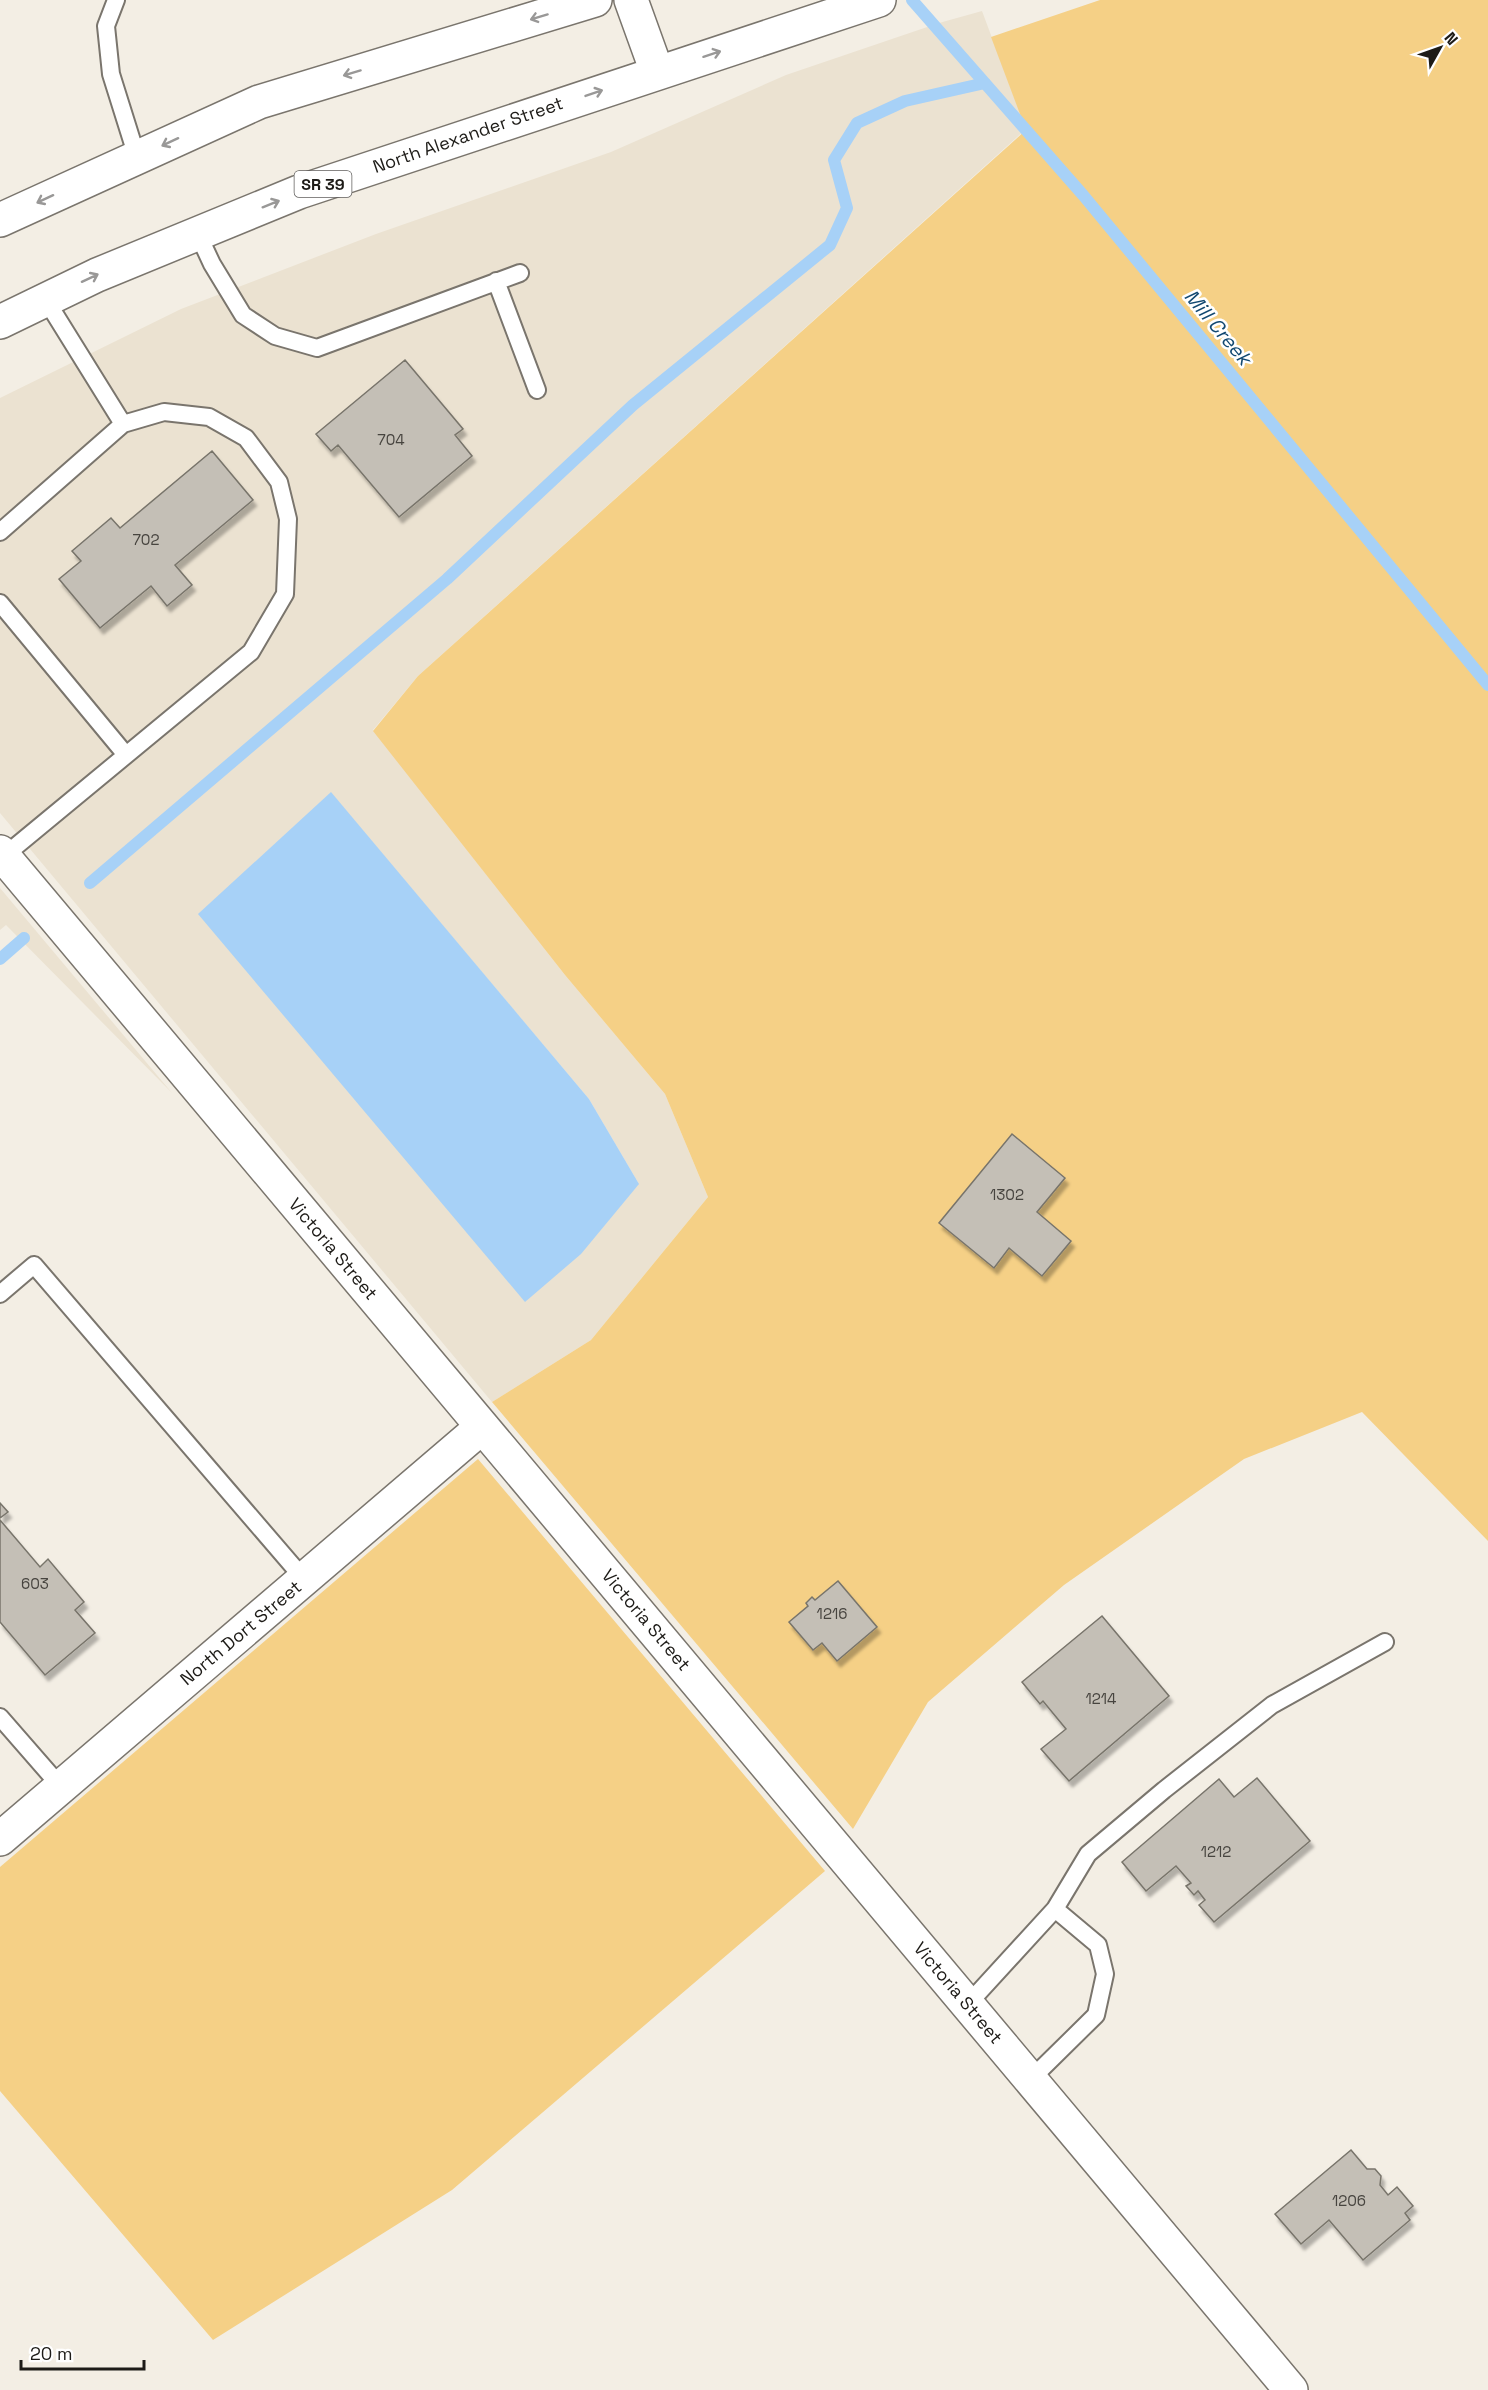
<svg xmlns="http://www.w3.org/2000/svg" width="1488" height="2390" viewBox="0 0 1488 2390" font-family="'Space Grotesk',sans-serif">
<defs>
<filter id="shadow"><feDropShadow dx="3.5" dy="6" stdDeviation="1.5" flood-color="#0004"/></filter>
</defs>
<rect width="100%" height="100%" fill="#f3eee4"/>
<!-- built -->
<path fill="#ebe2d1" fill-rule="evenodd" d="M 982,11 L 1026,129 L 418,676 L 373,730 L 565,975 L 665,1094 L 708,1197 L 591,1340 L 492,1402 L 0,813 L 0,398 L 181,309 L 376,234 L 611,152 L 786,75 L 939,23 ZM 331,793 L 589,1099 L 639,1184 Z
M 0,888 L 172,1093 L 6,925 L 0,930 Z"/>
<!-- green -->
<path fill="#f5d086" d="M 1100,0 L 1488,0 L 1488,1541 L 1362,1412 L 1244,1459 L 1064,1585 L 928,1702 L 853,1829 L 492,1402 L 591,1340 L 708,1197 L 665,1094 L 565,975 L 373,731 L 418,676 L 1026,130 L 991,37 Z
M 478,1459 L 825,1871 L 452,2190 L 213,2340 L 0,2091 L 0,1867 Z"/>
<!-- water -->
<path fill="#a7d1f7" d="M 331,792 L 589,1099 L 639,1184 L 581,1254 L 525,1302 L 198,914 Z"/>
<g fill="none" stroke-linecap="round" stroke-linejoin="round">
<!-- stream -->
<path stroke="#a7d1f7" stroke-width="12" d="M 912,0 L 1083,195 L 1488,685
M 90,883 L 447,579 L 633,405 L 830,245 L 847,208 L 834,160 L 857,123 L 905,101 L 985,83
M 0,959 L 24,938"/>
</g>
<!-- building -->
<path fill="#c4bfb6" stroke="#78746b" stroke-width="1.5" filter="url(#shadow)" d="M 405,360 L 463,429 L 455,435 L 472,456 L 399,517 L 338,445 L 331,451 L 316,434 Z
M 212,451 L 253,500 L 175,565 L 192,585 L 167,606 L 151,586 L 100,628 L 59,579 L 81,561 L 72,551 L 111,518 L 120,528 Z
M 1012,1134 L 1065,1178 L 1037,1212 L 1071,1241 L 1042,1276 L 1009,1248 L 994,1268 L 939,1223 Z
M 0,1503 L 8,1512 L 0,1518 Z
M 0,1520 L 40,1567 L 48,1559 L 84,1602 L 75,1610 L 95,1633 L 45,1675 L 0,1622 Z
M 838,1581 L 877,1627 L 837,1661 L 822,1643 L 813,1650 L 789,1622 L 808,1606 L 806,1603 L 812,1597 L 815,1600 Z
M 1102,1616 L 1169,1696 L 1069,1781 L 1041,1749 L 1066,1729 L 1043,1701 L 1040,1704 L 1022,1682 Z
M 1257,1778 L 1310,1841 L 1214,1922 L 1199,1905 L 1205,1900 L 1198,1891 L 1194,1895 L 1186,1886 L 1191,1883 L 1176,1866 L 1146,1891 L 1122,1862 L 1219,1779 L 1234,1797 Z
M 1351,2150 L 1367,2169 L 1375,2169 L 1381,2176 L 1380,2185 L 1388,2195 L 1397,2187 L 1413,2206 L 1405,2213 L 1410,2220 L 1363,2260 L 1329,2220 L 1301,2244 L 1275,2214 Z"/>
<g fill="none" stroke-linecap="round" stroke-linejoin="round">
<defs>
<path id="lane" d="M 116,0 L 106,26 L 111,74 L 137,157
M 198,234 L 212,264 L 243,315 L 275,336 L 317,348 L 520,273
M 496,281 L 537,390
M 0,532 L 123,424
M 0,603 L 126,755
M 4,856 L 251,652 L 285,594 L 288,519 L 279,482 L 246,438 L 209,417 L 164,412 L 123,424 L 46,300
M 0,1294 L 34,1265 L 304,1579
M 0,1717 L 61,1787
M 968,2004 L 1055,1909 L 1088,1854 L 1164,1790 L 1272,1705 L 1385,1642
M 1031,2079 L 1096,2015 L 1105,1974 L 1098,1945 L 1055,1909"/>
<path id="street" d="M 0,1839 L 482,1427"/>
<path id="secondary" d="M 0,852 L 1291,2390"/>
<path id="primary" d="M 631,0 L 657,72
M 0,220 L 259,102 L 595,0
M 0,322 L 97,275 L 299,192 L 879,0"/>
</defs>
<!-- lane casing -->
<use href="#lane" stroke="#7a756d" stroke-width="20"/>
<!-- street casing -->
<use href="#street" stroke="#7a756d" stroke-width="36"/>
<!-- secondary casing -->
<use href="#secondary" stroke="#7a756d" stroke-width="36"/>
<!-- primary casing -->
<use href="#primary" stroke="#7a756d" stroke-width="36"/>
<!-- lane -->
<use href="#lane" stroke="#fff" stroke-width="16"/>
<!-- street -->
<use href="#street" stroke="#fff" stroke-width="33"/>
<!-- secondary -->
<use href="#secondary" stroke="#fff" stroke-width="33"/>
<!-- primary -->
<use href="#primary" stroke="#fff" stroke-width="33"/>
</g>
<!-- one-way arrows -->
<defs><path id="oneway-shaft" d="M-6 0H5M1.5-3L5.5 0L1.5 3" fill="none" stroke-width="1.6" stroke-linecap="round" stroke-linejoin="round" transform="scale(1.5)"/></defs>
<g stroke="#999897">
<use href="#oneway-shaft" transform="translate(539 17) rotate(163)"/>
<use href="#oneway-shaft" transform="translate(712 54) rotate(-18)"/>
<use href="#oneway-shaft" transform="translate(352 73) rotate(163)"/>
<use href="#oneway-shaft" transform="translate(594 93) rotate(-19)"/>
<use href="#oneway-shaft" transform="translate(170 142) rotate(155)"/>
<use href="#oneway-shaft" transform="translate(45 199) rotate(155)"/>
<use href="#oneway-shaft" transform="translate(271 204) rotate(-22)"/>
<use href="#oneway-shaft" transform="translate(90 278) rotate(-25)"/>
</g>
<g text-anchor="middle" stroke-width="5" stroke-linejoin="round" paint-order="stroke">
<!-- number labels -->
<g font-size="15" fill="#47443f">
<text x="391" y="445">704</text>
<text x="146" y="545">702</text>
<text x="1007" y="1200">1302</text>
<text x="35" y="1589">603</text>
<text x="832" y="1619">1216</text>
<text x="1101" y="1704">1214</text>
<text x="1216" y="1857">1212</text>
<text x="1349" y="2206">1206</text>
</g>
<!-- shield labels -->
<rect fill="#fff" stroke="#615f5d" stroke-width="1.5" x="294.5" y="171" width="57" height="26" rx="4.5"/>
<g font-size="16" font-weight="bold" fill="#1d1b17">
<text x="323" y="190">SR 39</text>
</g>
<!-- street labels -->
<g font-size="18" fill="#1d1b17" stroke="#fff">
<text transform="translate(468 135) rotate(-19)" y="6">North Alexander Street</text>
<text transform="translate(333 1249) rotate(50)" y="6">Victoria Street</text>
<text transform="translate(646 1620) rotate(50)" y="6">Victoria Street</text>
<text transform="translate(241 1633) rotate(-40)" y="6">North Dort Street</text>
<text transform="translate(958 1993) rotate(50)" y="6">Victoria Street</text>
</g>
<!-- water labels -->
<g font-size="20" font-style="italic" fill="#134971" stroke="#fff">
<text transform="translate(1218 327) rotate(50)" y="7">Mill Creek</text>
</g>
</g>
<!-- north arrow -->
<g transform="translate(1440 48) rotate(50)" stroke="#ffffff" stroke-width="4.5" paint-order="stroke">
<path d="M0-4.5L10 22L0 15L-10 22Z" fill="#1d1b17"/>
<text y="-9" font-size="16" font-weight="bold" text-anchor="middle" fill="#1d1b17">N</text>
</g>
<!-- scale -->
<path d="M21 2360v9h123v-9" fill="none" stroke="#1d1b17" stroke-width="3"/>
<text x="30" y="2360" font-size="18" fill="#1d1b17" stroke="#ffffff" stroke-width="4.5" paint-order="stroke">20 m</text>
</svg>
